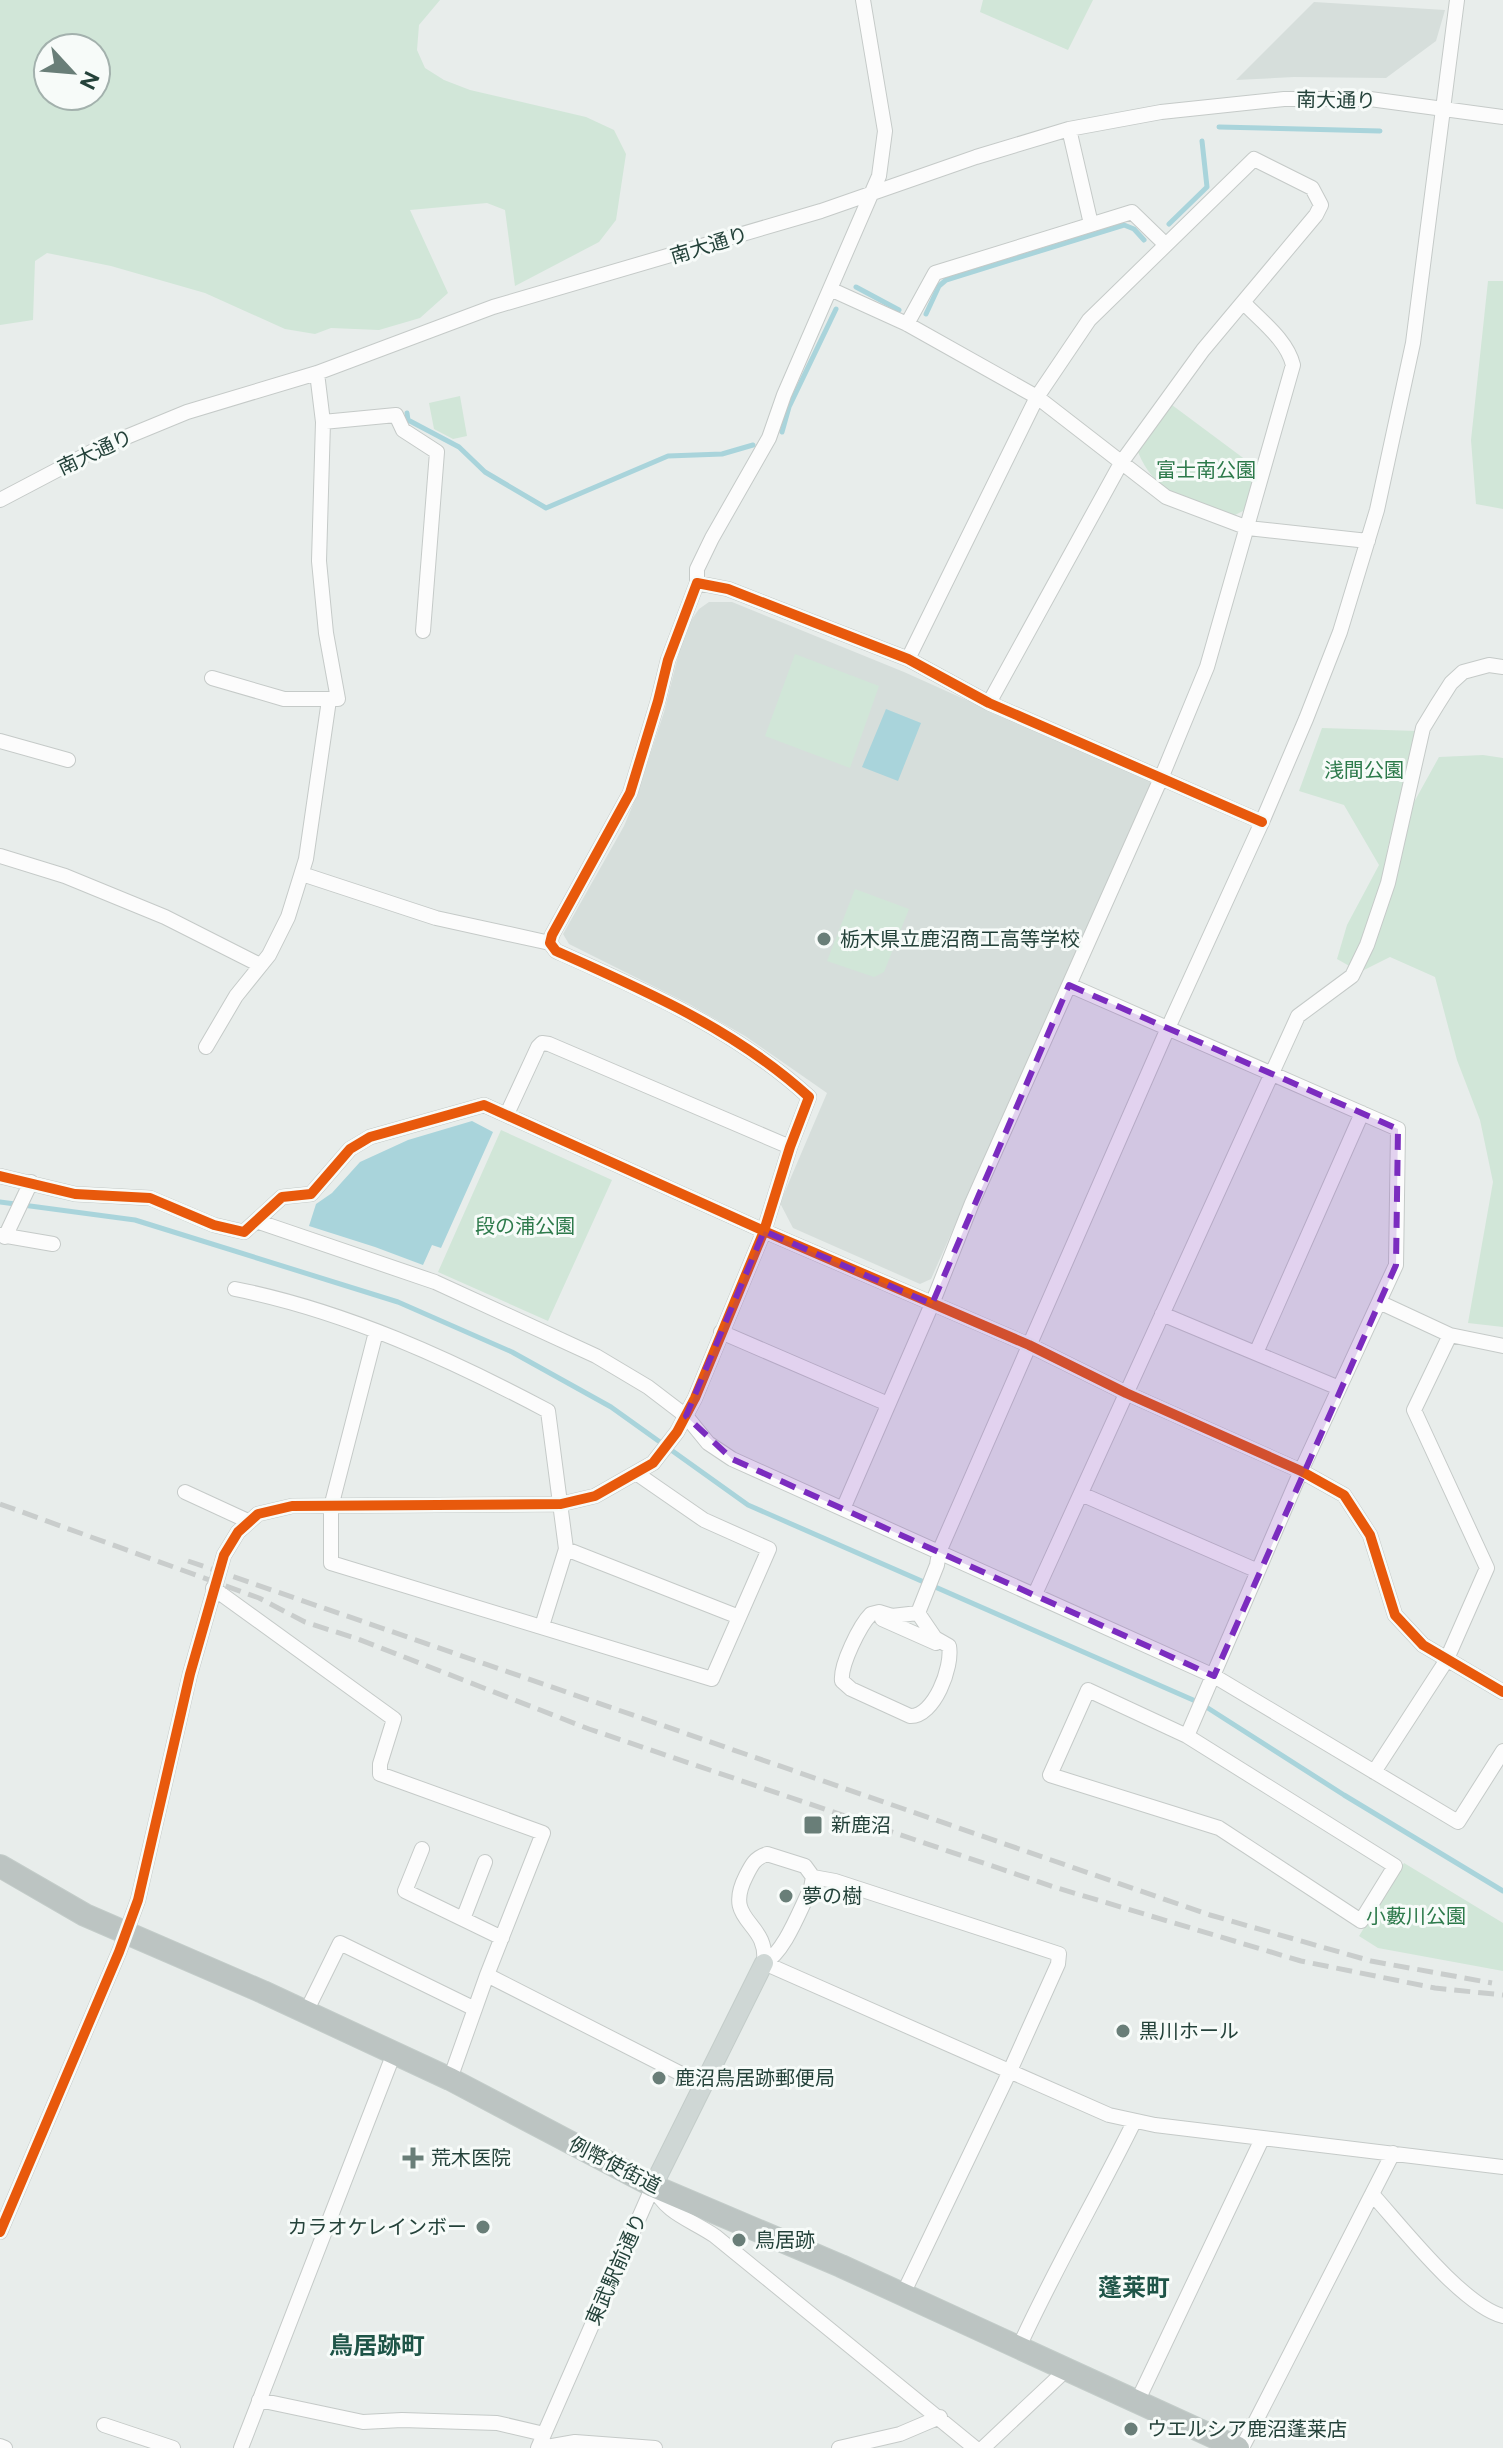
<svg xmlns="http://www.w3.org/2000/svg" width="1503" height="2448" viewBox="0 0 1503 2448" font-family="Figtree,'Noto Sans JP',sans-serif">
<rect width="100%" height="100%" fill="#e8edeb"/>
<!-- built -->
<path fill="#d6dedb" d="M 1314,2 L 1445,10 L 1436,41 L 1386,78 L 1294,77 L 1236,80 Z
M 709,602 L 732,602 L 904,672 L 1013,721 L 1153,778 L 931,1279 L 920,1284 L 793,1228 L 780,1203 L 827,1093 L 745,1036 L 689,1004 L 569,944 L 563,934 L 624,826 L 637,795 L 664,712 L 680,648 L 692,619 L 699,609 Z"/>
<!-- green -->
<path fill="#d1e6d8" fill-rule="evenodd" d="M 0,0 L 440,0 L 419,25 L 417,50 L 425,68 L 444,80 L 470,90 L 586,117 L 614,130 L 626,154 L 616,220 L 599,242 L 515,286 L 505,210 L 487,203 L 410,210 L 448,293 L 420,318 L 379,330 L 331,328 L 315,334 L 285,329 L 205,293 L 111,266 L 47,253 L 35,261 L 33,320 L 0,325 ZM 48,48 L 96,48 L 96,96 L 48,96 Z
M 983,0 L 1093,0 L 1068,50 L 980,12 Z
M 1488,281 L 1503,281 L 1503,509 L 1476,504 L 1471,440 Z
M 460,396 L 467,436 L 453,439 L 434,429 L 429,403 Z
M 1172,405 L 1258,469 L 1245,510 L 1235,515 C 1193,501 1156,497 1138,452 Z
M 795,654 L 879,686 L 850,768 L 765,736 Z
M 1322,728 L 1417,731 L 1387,851 L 1439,757 L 1483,755 L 1503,758 L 1503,1327 L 1468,1323 L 1493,1182 L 1480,1120 L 1457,1060 L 1435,977 L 1390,957 L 1360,972 L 1337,959 L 1347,925 L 1379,865 L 1344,805 L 1299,791 Z
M 855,889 L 909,909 L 884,972 L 874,977 L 827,961 Z
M 501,1130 L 612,1180 L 548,1321 L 438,1272 Z
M 1404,1863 L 1503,1923 L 1503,1971 L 1378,1948 L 1359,1936 Z"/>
<!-- water -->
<path fill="#a9d4db" d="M 886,709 L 921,723 L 898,781 L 862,767 Z
M 472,1121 L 493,1132 L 441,1248 L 432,1245 L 423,1265 L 375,1247 L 309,1226 L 316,1204 L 332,1193 L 360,1162 L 408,1140 Z"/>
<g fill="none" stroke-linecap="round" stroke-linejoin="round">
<!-- stream -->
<path stroke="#a9d4db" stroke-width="5" d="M 1219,127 L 1380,131
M 1169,224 L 1207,187 L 1202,141
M 856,287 L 899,310
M 926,314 L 939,286 L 946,280 L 1124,225 L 1134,229 L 1144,240
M 407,413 L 408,420 L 459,447 L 485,472 L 546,508 L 668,456 L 722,454 L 753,445
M 782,432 L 789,407 L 836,309
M 0,1202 L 135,1220 L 398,1302 L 512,1352 L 611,1407 L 748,1505 L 1200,1703 L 1344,1795 L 1503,1891"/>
<defs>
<path id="minor" d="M 1069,129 L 1091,224
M 830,289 L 907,324 L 1037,397 L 1166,497 L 1248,528 L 1368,541
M 907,324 L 935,273 L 1132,212 L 1165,244
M 317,373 L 323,422 L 396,415 L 403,430 L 437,452 L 423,631
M 0,500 L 97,449 L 187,412 L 317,373 L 493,307 L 821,211 L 976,157 L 1069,129 L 1161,112 L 1284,99 L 1370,99 L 1503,117
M 697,583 L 697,569 L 712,538 L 769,438 L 784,395 L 879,176 L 885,131 L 863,0
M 908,659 L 1037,397 L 1089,320 L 1254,159 L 1312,188 L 1321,205 L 1316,215 L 1203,350 L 1121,463 L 989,703
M 212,678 L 284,699 L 338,699 L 326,633 L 319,561 L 323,422
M 0,741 L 68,760
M 0,856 L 65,876 L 165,917 L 260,965
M 302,874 L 436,918 L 550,943
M 1069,985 L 1398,1129 L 1396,1265 L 1301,1471 L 1187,1736
M 206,1047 L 236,996 L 269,955 L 288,917 L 306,859 L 329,700
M 507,1114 L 538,1047 L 542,1043 L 549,1044 L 790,1147
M 0,1176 L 75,1194 L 150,1198 L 214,1225 L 244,1232 L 282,1197 L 311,1194 L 350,1149 L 370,1137 L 484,1105 L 764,1231 L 1029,1345 L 1126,1393 L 1301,1471 L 1344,1495 L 1370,1535 L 1395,1615 L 1423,1645 L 1503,1692
M 256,1221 L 435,1282 L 596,1356 L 648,1387 L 686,1416 L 708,1443 L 732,1459 L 1214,1676 L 1458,1822 L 1503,1751
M 0,1235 L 53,1244
M 5,1237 L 31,1182
M 235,1289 C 345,1311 450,1359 548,1411 L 566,1549 L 542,1626
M 1379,1302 L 1450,1335 L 1503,1346
M 1162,1314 L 1339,1388
M 376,1332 L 331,1507 L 331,1563 L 712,1679 L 769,1549 L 704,1520 L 636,1473
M 721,1332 L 888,1404
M 1256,1353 L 1362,1113
M 185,1492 L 248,1521
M 1081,1494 L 1258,1571
M 843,1509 L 932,1304 L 972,1203 L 1162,776 L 1207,667 L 1293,365 C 1287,340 1261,321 1244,303
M 566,1549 L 739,1617
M 213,1588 L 394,1719 L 380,1764 L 380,1774 L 543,1833 L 487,1975 L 450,2079
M 1035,1594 L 1298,1016 L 1352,976 L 1367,945 L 1388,883 L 1423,728 L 1437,705 L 1451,683 L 1463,672 L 1489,665 L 1503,667
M 879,1612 L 892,1616 L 918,1613 L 935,1638 L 949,1646 C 953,1667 934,1717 910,1716 L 851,1689 L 842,1681 C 840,1665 860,1625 871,1614 Z
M 918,1613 L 937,1565 L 939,1552 L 1168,1028 L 1262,822 L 1306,719 L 1340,632 L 1377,510 L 1413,343 L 1457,0
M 882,1619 L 936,1643
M 1088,1690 L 1187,1736 L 1395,1866 L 1361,1921 L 1219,1828 L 1050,1775 Z
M 1374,1772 L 1446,1661 L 1487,1568 L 1414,1410 L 1450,1335
M 422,1849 L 405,1891 L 502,1938
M 767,1854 L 805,1866 L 813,1877 L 811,1888 C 800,1909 785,1952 764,1963 C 769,1920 722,1923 746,1876 C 752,1864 755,1858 767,1854 Z
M 813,1877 L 835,1881 L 1059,1954 L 1058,1964 L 1009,2073 L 903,2294
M 463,1919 L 485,1862
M 764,1963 L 1109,2115 L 1155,2125 L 1503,2167
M 487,1975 L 703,2085
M 306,2012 L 340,1943 L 475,2009
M 653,2186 C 666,2214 690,2219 715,2236 L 975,2448
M 1372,2194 C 1401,2226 1463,2306 1503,2316
M 0,2232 L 119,1952 L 138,1900 L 190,1674 L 224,1555 L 238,1532 L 258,1514 L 292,1506 L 561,1504 L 595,1496 L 653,1463 L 677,1432 L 695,1398 L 764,1231 L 790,1147 L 809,1097 C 736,1030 646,991 556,951 L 550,943 L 552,935 L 630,793 L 658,701 L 668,660 L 697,583 L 728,589 L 908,659 L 989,703 L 1262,822
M 1019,2347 C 1054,2270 1097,2197 1134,2122
M 259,2400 L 363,2422 L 402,2420 L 497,2423 L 544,2434
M 1137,2402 L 1262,2139
M 104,2425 L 173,2448
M 0,2446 L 5,2448
M 241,2448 L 394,2053
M 538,2448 L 653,2186
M 541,2448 L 575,2442 L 655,2448
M 839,2448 L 900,2434 L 940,2417
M 983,2448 L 1067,2369
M 1242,2448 L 1393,2153"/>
<path id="major" d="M 653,2186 L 764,1963"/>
<path id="highway" d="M 0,1866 L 85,1915 L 263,1992 L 450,2079 L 653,2186 L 841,2266 L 1238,2448"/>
</defs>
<!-- minor casing -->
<use href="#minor" stroke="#c5cac8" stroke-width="16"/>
<!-- major casing -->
<use href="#major" stroke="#c3ccc9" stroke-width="20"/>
<!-- highway casing -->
<use href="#highway" stroke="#c3ccc9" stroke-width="24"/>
<!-- minor -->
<use href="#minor" stroke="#fcfcfc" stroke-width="14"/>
<!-- major -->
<use href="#major" stroke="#cfd7d5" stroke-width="18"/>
<!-- highway -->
<use href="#highway" stroke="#bcc4c2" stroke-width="22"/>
<!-- rail -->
<path stroke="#c9cdcc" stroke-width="5" stroke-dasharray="16 8" stroke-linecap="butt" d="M 0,1504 L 259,1598 L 305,1622 L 358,1639 L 589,1729 L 1054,1887 L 1301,1961 L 1435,1988 L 1503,1995
M 188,1561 L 1210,1915 L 1371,1961 L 1492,1983"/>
<defs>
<path id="cycleway" d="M 0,1176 L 75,1194 L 150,1198 L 214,1225 L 244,1232 L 282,1197 L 311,1194 L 350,1149 L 370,1137 L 484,1105 L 764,1231 L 1029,1345 L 1126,1393 L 1301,1471 L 1344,1495 L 1370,1535 L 1395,1615 L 1423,1645 L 1503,1692
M 0,2232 L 119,1952 L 138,1900 L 190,1674 L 224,1555 L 238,1532 L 258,1514 L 292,1506 L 561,1504 L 595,1496 L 653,1463 L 677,1432 L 695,1398 L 764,1231 L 790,1147 L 809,1097 C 736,1030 646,991 556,951 L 550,943 L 552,935 L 630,793 L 658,701 L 668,660 L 697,583 L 728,589 L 908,659 L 989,703 L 1262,822"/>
</defs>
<!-- cycleway casing -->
<use href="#cycleway" stroke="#f7fbf9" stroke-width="15"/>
<!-- cycleway -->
<use href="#cycleway" stroke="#e8590c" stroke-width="10"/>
</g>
<!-- marked area -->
<path fill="#7b2cbf" fill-opacity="0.2" stroke="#7b2cbf" stroke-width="6" stroke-dasharray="16 10" stroke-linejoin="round" d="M 1069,985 L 1398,1129 L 1396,1265 L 1214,1676 L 732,1459 L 686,1416 L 764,1231 L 932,1304 Z"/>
<!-- markers -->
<g fill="#697e78" stroke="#f7fbf9" stroke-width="3">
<circle cx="824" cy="939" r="8"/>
<rect x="803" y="1815" width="20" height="20" rx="4"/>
<circle cx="786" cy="1896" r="8"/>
<circle cx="1123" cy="2031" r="8"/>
<circle cx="659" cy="2078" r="8"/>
<path d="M409 2146h8v8h8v8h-8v8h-8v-8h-8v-8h8z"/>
<circle cx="483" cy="2227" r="8"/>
<circle cx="739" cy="2240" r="8"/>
<circle cx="1131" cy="2429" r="8"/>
</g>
<g text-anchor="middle" stroke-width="6" stroke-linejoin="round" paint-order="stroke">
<!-- street labels -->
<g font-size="20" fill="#24423a" stroke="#f7fbf9">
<text transform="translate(1336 100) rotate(1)" y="7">南大通り</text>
<text transform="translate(709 245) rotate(-17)" y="7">南大通り</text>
<text transform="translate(95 452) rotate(-25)" y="7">南大通り</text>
<text transform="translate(615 2165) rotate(27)" y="7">例幣使街道</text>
<text transform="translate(616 2269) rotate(-66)" y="7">東武駅前通り</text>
</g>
<!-- park labels -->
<g font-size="20" fill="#2d7a4b" stroke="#f7fbf9">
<text x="1206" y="477">富士南公園</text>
<text x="1364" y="777">浅間公園</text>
<text x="525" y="1233">段の浦公園</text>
<text x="1416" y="1923">小藪川公園</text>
</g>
<!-- poi labels -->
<g font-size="20" fill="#24423a" stroke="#f7fbf9" text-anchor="start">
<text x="840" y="946">栃木県立鹿沼商工高等学校</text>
<text x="831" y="1832">新鹿沼</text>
<text x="802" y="1903">夢の樹</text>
<text x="1139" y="2038">黒川ホール</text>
<text x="675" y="2085">鹿沼鳥居跡郵便局</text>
<text x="431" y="2165">荒木医院</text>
<text x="467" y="2234" text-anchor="end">カラオケレインボー</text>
<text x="755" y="2247">鳥居跡</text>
<text x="1147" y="2436">ウエルシア鹿沼蓬莱店</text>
</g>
<!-- quarter labels -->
<g font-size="24" font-weight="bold" fill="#1f5548" stroke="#f7fbf9">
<text x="1134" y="2296">蓬莱町</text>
<text x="377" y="2354">鳥居跡町</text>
</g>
</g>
<!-- north arrow -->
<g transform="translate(72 72) rotate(116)"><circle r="38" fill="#f7fbf9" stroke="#a3b1ad" stroke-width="2"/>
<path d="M0-6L14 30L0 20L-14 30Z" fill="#697e78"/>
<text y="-12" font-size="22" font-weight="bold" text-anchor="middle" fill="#24423a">N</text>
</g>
</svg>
